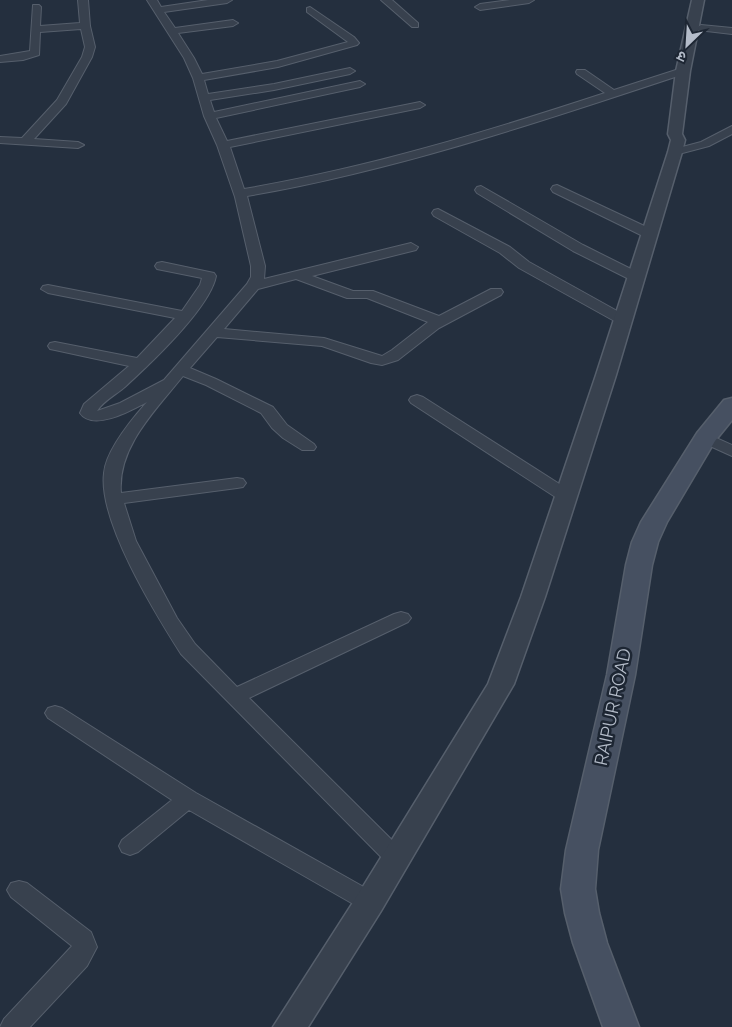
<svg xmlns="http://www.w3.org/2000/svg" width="732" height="1027" viewBox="0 0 732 1027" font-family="Raleway,'Noto Sans Devanagari',sans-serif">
<rect width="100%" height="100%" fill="#242f3e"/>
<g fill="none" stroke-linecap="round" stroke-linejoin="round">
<defs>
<path id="minor" d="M 78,0 L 88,0 L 90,26 L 95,47 L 92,57 L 66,104 L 34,139 L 78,142 L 84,145 L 78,148 L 0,143 L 0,137 L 22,138 L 57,100 L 82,57 L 85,47 L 81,29 L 40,32 L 39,55 L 23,60 L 0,62 L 0,56 L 30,51 L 33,5 L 39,5 L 41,7 L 40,26 L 80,23 Z
M 147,0 L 157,0 L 161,7 L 208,0 L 232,0 L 227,3 L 164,12 L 175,28 L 233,20 L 238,23 L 233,26 L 178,33 L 194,58 L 202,74 L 277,61 L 348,42 L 307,12 L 307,8 L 310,7 L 354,37 L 359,43 L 357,45 L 278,67 L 204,80 L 208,94 L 274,84 L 350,68 L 355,71 L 350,74 L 274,90 L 210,100 L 214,112 L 360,81 L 365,84 L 360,87 L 216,118 L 227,141 L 420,102 L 425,105 L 420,108 L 230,147 L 244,189 C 368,168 486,132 605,93 L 577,74 L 576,72 L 577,70 L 585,70 L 614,90 L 679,69 L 683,68 L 688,71 L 687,73 C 542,121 398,170 247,196 L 265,266 L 264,279 L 411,243 L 418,247 L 416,250 L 312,276 L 353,291 L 373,291 L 439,316 L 491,289 L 501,289 L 503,292 L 501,295 L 439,328 L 398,360 L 382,365 L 371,363 L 322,346 L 217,337 L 190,368 L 216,379 L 273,407 L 287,425 L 314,444 L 316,447 L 314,450 L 302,450 L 283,438 L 272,428 L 261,413 L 206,385 L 183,376 C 156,410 117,447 121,493 L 237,478 L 243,479 L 246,483 L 243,487 L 237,488 L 124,503 L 136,541 L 177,618 L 195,644 L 237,687 L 394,614 L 401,612 L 408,614 L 411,618 L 408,622 L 249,698 L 404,852 L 408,858 L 404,864 L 396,867 L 388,864 L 181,654 C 155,613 98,521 104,473 C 106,450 132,419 147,402 C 132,410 93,432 80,413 L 84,404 L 129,366 L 55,350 L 50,349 L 48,346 L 50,343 L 55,342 L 137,358 L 175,318 L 48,293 L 41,289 L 43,286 L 48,285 L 182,311 L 200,285 L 202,278 L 157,269 L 155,266 L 157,263 L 162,262 L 214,273 L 216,276 C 210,308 151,363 126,386 C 117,394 103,401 97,411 L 120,403 L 164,380 L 247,284 L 251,277 L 251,266 L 235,197 L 217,145 L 204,116 L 193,78 L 184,58 ZM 296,279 L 347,298 L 367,298 L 428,322 L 392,350 L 382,356 L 324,338 L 224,329 L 258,289 Z
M 381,0 L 392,0 L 418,23 L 418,27 L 412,27 Z
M 510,0 L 534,0 L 529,3 L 480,10 L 475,7 L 480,4 Z
M 701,25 L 732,28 L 732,34 L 698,30 L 696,28 Z
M 732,126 L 732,134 L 709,146 L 675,155 L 669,152 L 671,150 L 701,142 Z
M 557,185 L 655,231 L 656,234 L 650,238 L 645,237 L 553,192 L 551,189 L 553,186 Z
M 481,186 L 583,245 L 641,274 L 643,277 L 636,281 L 631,280 L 573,251 L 477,193 L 475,190 L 477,187 Z
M 438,209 L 510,247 L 529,262 L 628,317 L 630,320 L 628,323 L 618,323 L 519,268 L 500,253 L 434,216 L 432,213 L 434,210 Z
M 417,395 L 423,397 L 572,492 L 575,496 L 572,500 L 566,501 L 560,500 L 411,403 L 409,400 L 411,397 Z
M 705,433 L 732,445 L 732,456 L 699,441 L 697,438 L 699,435 Z
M 55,706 L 62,708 L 196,793 L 378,895 L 382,902 L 378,909 L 370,912 L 362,909 L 189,810 L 138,852 L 130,855 L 122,852 L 119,846 L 122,840 L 172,800 L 48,718 L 45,713 L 48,708 Z
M 19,881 L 27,883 L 91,932 L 97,947 L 87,966 L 30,1027 L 0,1027 L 4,1019 L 72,946 L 11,897 L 7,890 L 11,883 Z"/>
<path id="tertiary" d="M 692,0 L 704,0 L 690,71 L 682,134 L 685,140 L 682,152 L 616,375 L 545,597 L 514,684 L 381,911 L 308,1027 L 273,1027 L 359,893 L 488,684 L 521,597 L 596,375 L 668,152 L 671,140 L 668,134 L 676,71 Z"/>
<path id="secondary" d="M 732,398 L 732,420 L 715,441 L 667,522 L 658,542 L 652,565 L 635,675 L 598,850 L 595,889 L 599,913 L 607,943 L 639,1027 L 603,1027 L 573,943 L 565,913 L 561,889 L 566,850 L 607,675 L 626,565 L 632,542 L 641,522 L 697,433 L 724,400 Z"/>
</defs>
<!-- minor casing -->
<use href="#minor" stroke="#565f6c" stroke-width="2"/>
<!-- tertiary casing -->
<use href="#tertiary" stroke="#565f6c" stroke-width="3"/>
<!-- secondary casing -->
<use href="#secondary" stroke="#565f6c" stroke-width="3"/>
<!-- minor -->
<use href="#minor" fill="#38414e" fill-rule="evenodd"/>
<!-- tertiary -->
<use href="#tertiary" fill="#38414e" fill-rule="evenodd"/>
<!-- secondary -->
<use href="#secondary" fill="#465061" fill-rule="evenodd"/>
</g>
<g text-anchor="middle" stroke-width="5" stroke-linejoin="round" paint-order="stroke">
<!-- street labels -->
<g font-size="18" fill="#b4bcc9" stroke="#1d2633">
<text transform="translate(613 707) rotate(-78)" y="6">RAIPUR ROAD</text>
</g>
</g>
<!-- north arrow -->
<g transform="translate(687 45) rotate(205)" stroke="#1d2633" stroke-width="4" paint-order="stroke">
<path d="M0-4L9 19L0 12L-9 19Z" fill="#b4bcc9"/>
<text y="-8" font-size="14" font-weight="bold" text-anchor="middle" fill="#b4bcc9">उ</text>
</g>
</svg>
